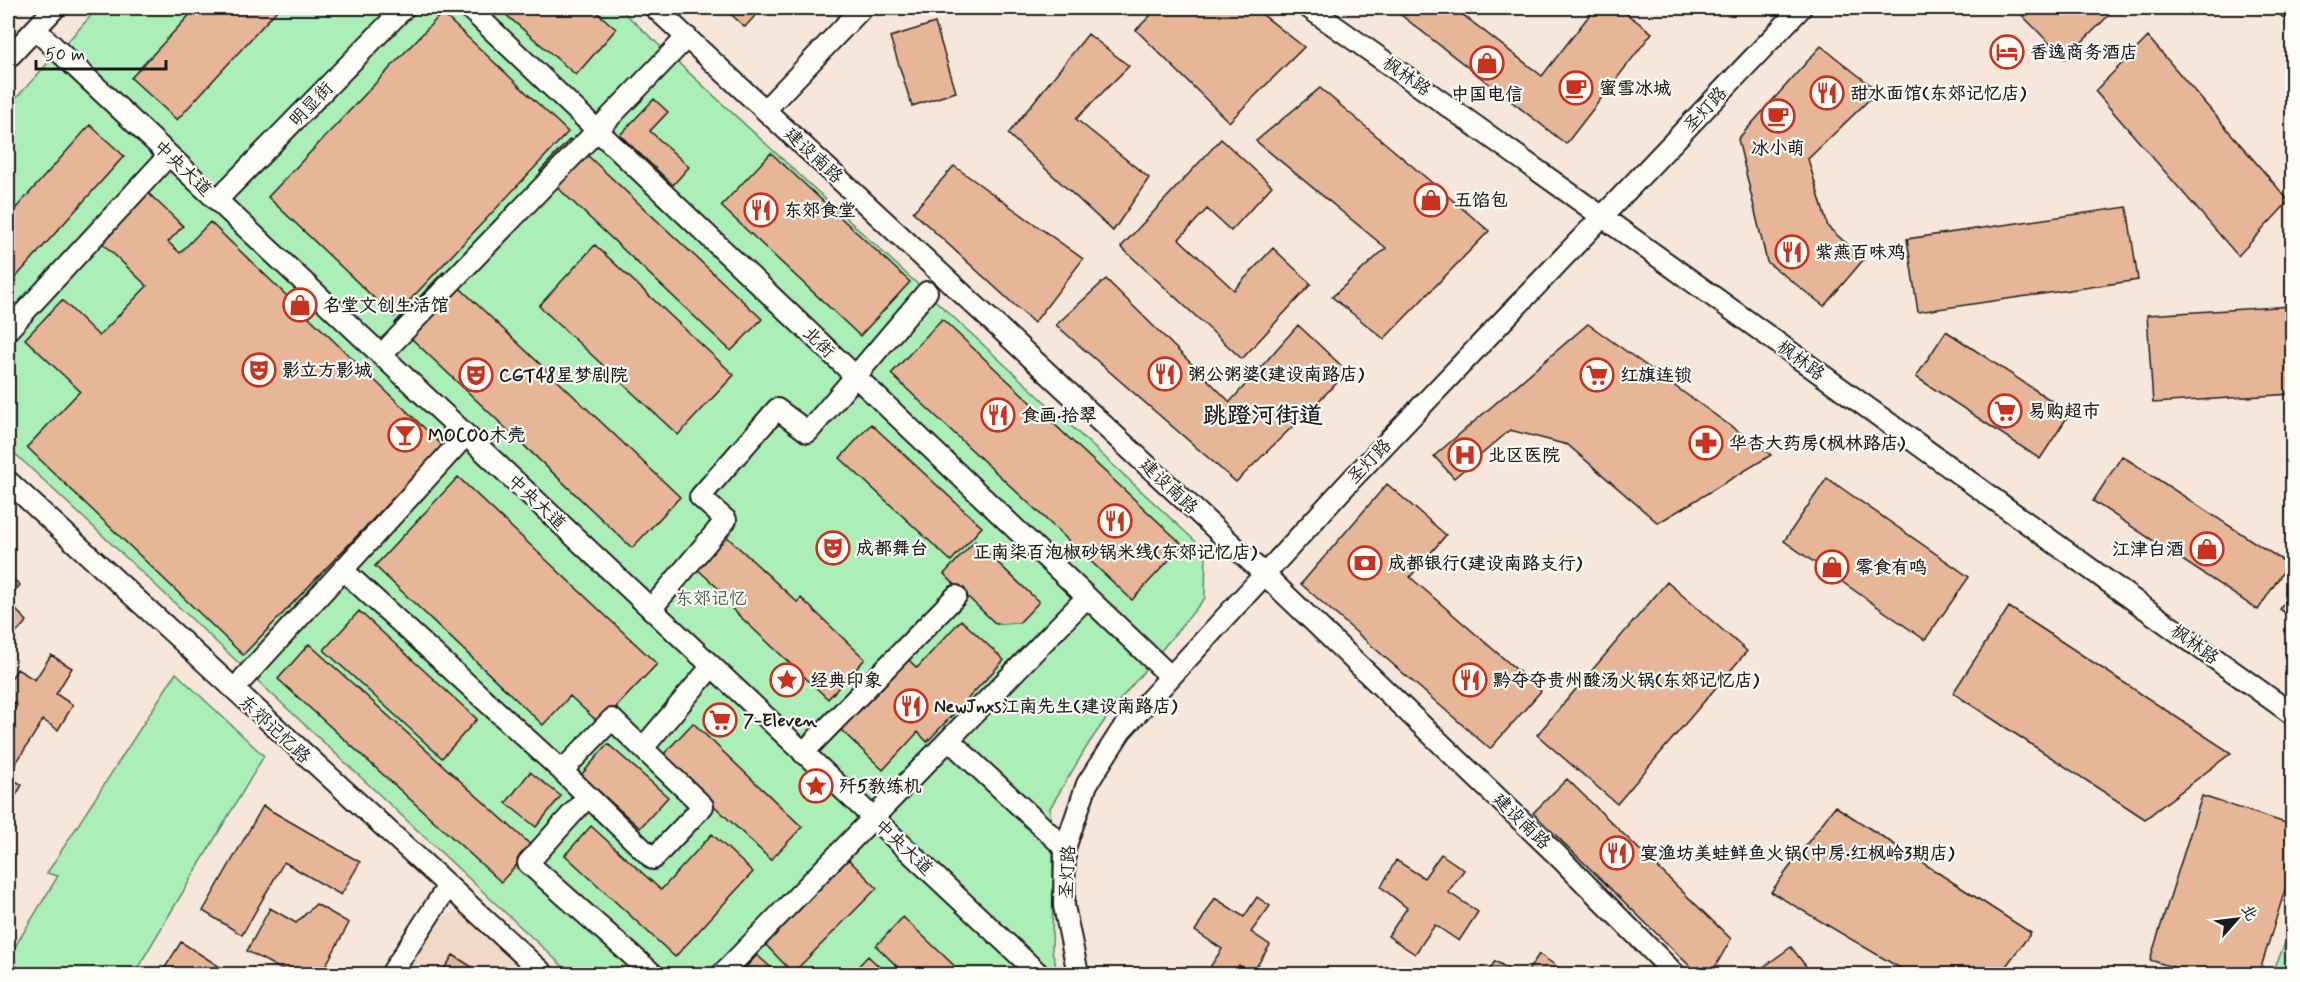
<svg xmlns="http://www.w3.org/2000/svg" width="2300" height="982" viewBox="0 0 2300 982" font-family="Mynerve,'LXGW WenKai TC',sans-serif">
<rect width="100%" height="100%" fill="#f6e7da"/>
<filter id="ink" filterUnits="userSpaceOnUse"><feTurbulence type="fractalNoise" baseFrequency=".0167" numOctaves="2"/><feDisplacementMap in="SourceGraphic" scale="12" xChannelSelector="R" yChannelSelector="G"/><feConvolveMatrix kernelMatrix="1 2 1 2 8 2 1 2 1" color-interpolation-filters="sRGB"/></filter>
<g filter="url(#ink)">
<!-- built -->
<path fill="#f2d8c6" d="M 455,912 L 469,916 L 536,974 L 404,974 L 440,918 Z"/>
<!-- green -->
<path fill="#aceeb7" stroke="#64856a" stroke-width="1.5" d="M 98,8 L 619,8 L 1206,551 L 1205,598 L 1114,707 L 1089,743 L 1050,808 L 1053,858 L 1052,951 L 1058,974 L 571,974 L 8,447 L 8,107 Z
M 176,673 L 264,756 L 134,974 L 30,974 L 8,961 L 8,958 L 58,876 L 47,873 Z
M 2292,927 L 2292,974 L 2272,974 Z"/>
<!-- building -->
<path fill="#e7b698" stroke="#1c1c1c" stroke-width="1.5" d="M 196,8 L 279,8 L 177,120 L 131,78 Z
M 498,8 L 592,8 L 616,29 L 576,75 Z
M 724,8 L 762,8 L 745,27 Z
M 1158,8 L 1254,8 L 1304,47 L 1229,122 L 1136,30 Z
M 1392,8 L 1454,8 L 1542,76 L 1595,8 L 1619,8 L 1652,33 L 1566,144 Z
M 2015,8 L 2116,8 L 2065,59 Z
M 442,13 L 568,132 L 394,317 L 268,197 Z
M 935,23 L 956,92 L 912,106 L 890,37 Z
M 1088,34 L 1129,66 L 1076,119 L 1149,178 L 1113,231 L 1008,134 Z
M 2148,37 L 2289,201 L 2238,256 L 2095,91 Z
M 1821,46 L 1878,91 L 1808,159 L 1828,227 L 1864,259 L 1824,306 L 1767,262 L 1738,139 Z
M 1320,88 L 1489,231 L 1384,339 L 1332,297 L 1386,248 L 1256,141 Z
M 654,99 L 668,112 L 650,131 L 689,167 L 673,185 L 620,135 Z
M 90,125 L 124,156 L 8,286 L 8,217 Z
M 570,139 L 762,319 L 731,351 L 540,171 Z
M 1221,139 L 1272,186 L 1231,231 L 1207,209 L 1179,239 L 1234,290 L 1273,248 L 1311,284 L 1242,359 L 1121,247 Z
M 771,153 L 910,282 L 860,336 L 721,206 Z
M 954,166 L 1083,259 L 1034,323 L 913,212 Z
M 146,191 L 183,226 L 168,242 L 180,253 L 210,222 L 443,446 L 243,655 L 27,447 L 80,391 L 25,339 L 62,300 L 99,336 L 147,286 L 99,240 Z
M 2127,207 L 2138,280 L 1918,312 L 1907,239 Z
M 595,245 L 734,375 L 678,435 L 539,306 Z
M 443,272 L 680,497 L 632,548 L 395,323 Z
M 1106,279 L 1230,402 L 1298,325 L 1348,372 L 1236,482 L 1056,325 Z
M 2292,306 L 2292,394 L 2153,403 L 2147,315 Z
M 942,319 L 1183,545 L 1132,600 L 891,374 Z
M 1588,324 L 1771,455 L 1658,523 L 1568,445 L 1510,430 L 1454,478 L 1434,456 Z
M 1946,331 L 2070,413 L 2040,459 L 1916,377 Z
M 871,424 L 982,527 L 951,561 L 840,458 Z
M 2122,456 L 2288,564 L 2258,610 L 2093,501 Z
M 458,477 L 657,664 L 600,724 L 570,696 L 543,725 L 375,566 Z
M 1827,478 L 1969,577 L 1925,640 L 1784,541 Z
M 1387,484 L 1446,535 L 1410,577 L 1541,691 L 1490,749 L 1301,584 Z
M 724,534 L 797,602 L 801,598 L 865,659 L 828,699 L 715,593 L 719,589 L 694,566 Z
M 975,541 L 1039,602 L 1019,623 L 996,624 L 944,574 Z
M 8,574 L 20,585 L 8,598 Z
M 1667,582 L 1747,651 L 1617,804 L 1537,735 Z
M 2292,591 L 2292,618 L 2280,609 Z
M 8,602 L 27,621 L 8,641 Z
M 2009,607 L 2231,753 L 2145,819 L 1953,693 Z
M 359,611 L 477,719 L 442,758 L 324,650 Z
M 961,620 L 1004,660 L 927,742 L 918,732 L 883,770 L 840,729 L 906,657 L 917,668 Z
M 309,644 L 533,847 L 501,882 L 278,679 Z
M 51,655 L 72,668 L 56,694 L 73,705 L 58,730 L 43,720 L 8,776 L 22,785 L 8,809 L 8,719 L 17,705 L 8,699 L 8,684 L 17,669 L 35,680 Z
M 693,723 L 802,827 L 771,860 L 662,756 Z
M 608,744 L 668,797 L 640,828 L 581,775 Z
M 530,772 L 561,796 L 536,827 L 506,803 Z
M 1567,779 L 1731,939 L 1711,974 L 1698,974 L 1533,813 Z
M 2202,796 L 2292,825 L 2292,867 L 2259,974 L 2195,974 L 2150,960 Z
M 263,806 L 360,862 L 341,895 L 284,862 L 242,935 L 203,911 Z
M 1835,806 L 2031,933 L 2000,974 L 1910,974 L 1771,892 Z
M 591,826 L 661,890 L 712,834 L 753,872 L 675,957 L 565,855 Z
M 1441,854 L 1464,870 L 1448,892 L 1478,912 L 1459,941 L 1435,925 L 1415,954 L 1388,936 L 1407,908 L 1381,887 L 1396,860 L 1424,878 Z
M 848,859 L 877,888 L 793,973 L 764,943 Z
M 1257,897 L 1270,906 L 1251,932 L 1270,945 L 1252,974 L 1239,965 L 1233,974 L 1209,974 L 1206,973 L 1222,949 L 1195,931 L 1215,898 L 1244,917 Z
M 316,904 L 349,923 L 321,974 L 290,974 L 247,951 L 270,908 L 296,923 Z
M 903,917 L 963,974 L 905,974 L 876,946 Z
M 181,942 L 231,974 L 161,974 Z
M 1791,947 L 1812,974 L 1754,974 Z
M 1539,954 L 1562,970 L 1559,974 L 1526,974 Z
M 453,955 L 483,974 L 441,974 Z
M 757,955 L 778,974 L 740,974 Z
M 868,956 L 887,974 L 851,974 Z
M 1495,961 L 1517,974 L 1487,974 Z"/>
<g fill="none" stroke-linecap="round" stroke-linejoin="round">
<defs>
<path id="minor" d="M 469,8 L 1170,676
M 655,8 L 1265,575 L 1555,853 L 1675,974
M 1309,8 C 1639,240 1964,479 2292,714
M 2289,8 L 2292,11
M 35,29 L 1039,974
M 8,58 L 55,8
M 765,110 L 862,8
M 217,200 L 404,8
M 8,330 L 169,155
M 381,355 L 687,37
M 8,481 L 544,974
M 343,570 L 562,771
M 651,609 L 726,520 L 700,497 L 777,409 L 808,432 L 927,292
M 243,679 L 466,435
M 612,719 L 703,806 L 653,859 L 562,771 Z
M 949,740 L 1065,848
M 643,748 L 712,666
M 803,753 L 956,596
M 588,796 L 528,863 L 653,974
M 391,974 L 448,886
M 722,974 L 1087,597
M 1078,974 L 1064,906 L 1065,848 L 1087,784 L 1121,731 L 1352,479 L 1801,8"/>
</defs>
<!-- minor casing -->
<use href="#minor" stroke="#1c1c1c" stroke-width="24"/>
<!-- minor -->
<use href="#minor" stroke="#fdfcf7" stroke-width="20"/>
</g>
</g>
<!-- icons -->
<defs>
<symbol id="hotel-ring" viewBox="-11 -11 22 22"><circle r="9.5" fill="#fdfcf7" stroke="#c8321e" stroke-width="1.5"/><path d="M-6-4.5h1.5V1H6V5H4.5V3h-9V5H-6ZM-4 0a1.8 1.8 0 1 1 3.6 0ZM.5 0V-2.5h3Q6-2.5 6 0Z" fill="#c8321e"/></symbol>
<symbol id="shop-ring" viewBox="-11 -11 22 22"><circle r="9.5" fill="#fdfcf7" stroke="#c8321e" stroke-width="1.5"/><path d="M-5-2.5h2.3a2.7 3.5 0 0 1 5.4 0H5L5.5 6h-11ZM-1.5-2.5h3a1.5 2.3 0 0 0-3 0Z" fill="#c8321e"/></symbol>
<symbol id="cafe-ring" viewBox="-11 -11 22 22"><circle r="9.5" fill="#fdfcf7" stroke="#c8321e" stroke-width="1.5"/><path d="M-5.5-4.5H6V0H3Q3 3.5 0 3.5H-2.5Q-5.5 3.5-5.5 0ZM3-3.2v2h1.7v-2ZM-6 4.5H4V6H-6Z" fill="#c8321e"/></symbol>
<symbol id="restaurant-ring" viewBox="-11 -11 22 22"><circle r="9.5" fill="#fdfcf7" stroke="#c8321e" stroke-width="1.5"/><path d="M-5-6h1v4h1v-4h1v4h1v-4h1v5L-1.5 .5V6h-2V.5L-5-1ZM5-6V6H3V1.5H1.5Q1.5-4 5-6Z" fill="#c8321e"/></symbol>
<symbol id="theatre-ring" viewBox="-11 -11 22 22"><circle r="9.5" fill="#fdfcf7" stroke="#c8321e" stroke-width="1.5"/><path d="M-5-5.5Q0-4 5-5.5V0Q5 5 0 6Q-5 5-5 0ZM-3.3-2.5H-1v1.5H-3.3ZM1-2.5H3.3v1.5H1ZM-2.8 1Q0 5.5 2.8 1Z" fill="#c8321e"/></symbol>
<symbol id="supermarket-ring" viewBox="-11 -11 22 22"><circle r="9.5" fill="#fdfcf7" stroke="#c8321e" stroke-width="1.5"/><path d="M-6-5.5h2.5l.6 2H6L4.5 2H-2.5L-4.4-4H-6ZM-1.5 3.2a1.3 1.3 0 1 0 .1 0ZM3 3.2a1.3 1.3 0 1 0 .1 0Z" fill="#c8321e"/></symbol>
<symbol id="bar-ring" viewBox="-11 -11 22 22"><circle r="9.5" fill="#fdfcf7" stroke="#c8321e" stroke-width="1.5"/><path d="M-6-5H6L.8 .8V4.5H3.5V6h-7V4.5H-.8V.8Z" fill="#c8321e"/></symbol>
<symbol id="pharmacy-ring" viewBox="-11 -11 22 22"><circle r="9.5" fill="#fdfcf7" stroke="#c8321e" stroke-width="1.5"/><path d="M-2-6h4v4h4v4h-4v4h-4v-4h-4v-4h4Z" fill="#c8321e"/></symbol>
<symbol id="hospital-ring" viewBox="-11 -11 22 22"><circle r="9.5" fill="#fdfcf7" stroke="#c8321e" stroke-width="1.5"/><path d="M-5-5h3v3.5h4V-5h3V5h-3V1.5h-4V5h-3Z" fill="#c8321e"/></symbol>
<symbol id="bank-ring" viewBox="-11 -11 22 22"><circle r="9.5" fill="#fdfcf7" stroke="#c8321e" stroke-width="1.5"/><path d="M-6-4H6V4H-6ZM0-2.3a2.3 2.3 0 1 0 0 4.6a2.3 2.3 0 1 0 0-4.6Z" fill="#c8321e"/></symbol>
<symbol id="sight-ring" viewBox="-11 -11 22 22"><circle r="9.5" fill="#fdfcf7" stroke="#c8321e" stroke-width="1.5"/><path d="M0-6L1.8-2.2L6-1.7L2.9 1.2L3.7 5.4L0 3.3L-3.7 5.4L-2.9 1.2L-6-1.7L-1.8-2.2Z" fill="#c8321e"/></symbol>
</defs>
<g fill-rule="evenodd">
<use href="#hotel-ring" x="1988" y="33" width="38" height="38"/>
<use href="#shop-ring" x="1468" y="44" width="38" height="38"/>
<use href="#cafe-ring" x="1557" y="69" width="38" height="38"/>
<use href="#restaurant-ring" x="1808" y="74" width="38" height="38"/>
<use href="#cafe-ring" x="1759" y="97" width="38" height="38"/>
<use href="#shop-ring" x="1412" y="181" width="38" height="38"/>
<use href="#restaurant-ring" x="742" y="191" width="38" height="38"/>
<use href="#restaurant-ring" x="1773" y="233" width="38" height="38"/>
<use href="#shop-ring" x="281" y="286" width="38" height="38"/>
<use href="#theatre-ring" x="240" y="351" width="38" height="38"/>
<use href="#restaurant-ring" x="1146" y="355" width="38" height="38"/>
<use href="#theatre-ring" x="457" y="356" width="38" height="38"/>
<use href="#supermarket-ring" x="1578" y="356" width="38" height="38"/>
<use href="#supermarket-ring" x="1986" y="392" width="38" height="38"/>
<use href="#restaurant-ring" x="979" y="396" width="38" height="38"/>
<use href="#bar-ring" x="386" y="416" width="38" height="38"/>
<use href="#pharmacy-ring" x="1687" y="424" width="38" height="38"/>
<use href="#hospital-ring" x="1446" y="436" width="38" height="38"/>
<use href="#restaurant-ring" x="1096" y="502" width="38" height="38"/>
<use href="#theatre-ring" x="814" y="529" width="38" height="38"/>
<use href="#shop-ring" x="2188" y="530" width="38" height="38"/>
<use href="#bank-ring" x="1346" y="544" width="38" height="38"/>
<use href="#shop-ring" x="1813" y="548" width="38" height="38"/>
<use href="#sight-ring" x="768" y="661" width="38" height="38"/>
<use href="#restaurant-ring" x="1451" y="661" width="38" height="38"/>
<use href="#restaurant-ring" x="892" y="687" width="38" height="38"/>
<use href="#supermarket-ring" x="701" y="701" width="38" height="38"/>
<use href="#sight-ring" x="797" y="767" width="38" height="38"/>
<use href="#restaurant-ring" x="1598" y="834" width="38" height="38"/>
</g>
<g text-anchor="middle" stroke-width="4.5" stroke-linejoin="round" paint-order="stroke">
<!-- poi labels -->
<g font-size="18" font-weight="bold" fill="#1c1c1c" stroke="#fdfcf7" text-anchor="start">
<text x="2030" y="58">香逸商务酒店</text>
<text x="1599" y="94">蜜雪冰城</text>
<text x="1850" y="99">甜水面馆(东郊记忆店)</text>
<text x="1487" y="100" text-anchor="middle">中国电信</text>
<text x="1778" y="154" text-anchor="middle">冰小萌</text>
<text x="1454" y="206">五馅包</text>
<text x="784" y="216">东郊食堂</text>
<text x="1815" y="258">紫燕百味鸡</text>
<text x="323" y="311">名堂文创生活馆</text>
<text x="282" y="376">影立方影城</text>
<text x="1188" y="380">粥公粥婆(建设南路店)</text>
<text x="499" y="381">CGT48星梦剧院</text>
<text x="1620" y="381">红旗连锁</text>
<text x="2028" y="417">易购超市</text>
<text x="1021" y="421">食画·拾翠</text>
<text x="428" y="441">MOCOO木壳</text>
<text x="1729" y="449">华杏大药房(枫林路店)</text>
<text x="1488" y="461">北区医院</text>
<text x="856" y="554">成都舞台</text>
<text x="2184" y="555" text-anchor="end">江津白酒</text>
<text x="1115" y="558" text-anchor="middle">正南柒百泡椒砂锅米线(东郊记忆店)</text>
<text x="1388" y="569">成都银行(建设南路支行)</text>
<text x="1855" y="573">零食有鸣</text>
<text x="810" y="686">经典印象</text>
<text x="1493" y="686">黔夺夺贵州酸汤火锅(东郊记忆店)</text>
<text x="934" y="712">NewJnxs江南先生(建设南路店)</text>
<text x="743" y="726">7-Eleven</text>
<text x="839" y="792">歼5教练机</text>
<text x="1640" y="859">宴渔坊美蛙鲜鱼火锅(中房·红枫岭3期店)</text>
</g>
<!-- street labels -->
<g font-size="18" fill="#1c1c1c" stroke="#fdfcf7">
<text transform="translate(1407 76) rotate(35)" y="6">枫林路</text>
<text transform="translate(311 104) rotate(-46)" y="6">明显街</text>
<text transform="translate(1705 109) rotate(-47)" y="6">圣灯路</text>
<text transform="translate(814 155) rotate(43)" y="6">建设南路</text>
<text transform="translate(183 168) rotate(43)" y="6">中央大道</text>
<text transform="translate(819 342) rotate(44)" y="6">北街</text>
<text transform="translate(1801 360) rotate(36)" y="6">枫林路</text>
<text transform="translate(1369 461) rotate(-46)" y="6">圣灯路</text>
<text transform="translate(1169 486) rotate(43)" y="6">建设南路</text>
<text transform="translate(537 502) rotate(43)" y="6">中央大道</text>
<text transform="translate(2195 644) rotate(36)" y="6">枫林路</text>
<text transform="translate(275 729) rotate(43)" y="6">东郊记忆路</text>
<text transform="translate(1522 821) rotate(44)" y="6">建设南路</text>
<text transform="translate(904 847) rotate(43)" y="6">中央大道</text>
<text transform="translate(1067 872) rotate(-87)" y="6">圣灯路</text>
</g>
<!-- park labels -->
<g font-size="18" fill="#475b4a" stroke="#fdfcf7">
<text x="711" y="604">东郊记忆</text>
</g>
<!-- district labels -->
<g font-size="24" font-weight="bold" fill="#1c1c1c" stroke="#fdfcf7">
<text x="1263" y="423">跳蹬河街道</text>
</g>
</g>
<!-- margin -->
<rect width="2300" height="982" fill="none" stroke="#fdfcf7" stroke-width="30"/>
<rect x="15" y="15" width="2270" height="952" fill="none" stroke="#1c1c1c" stroke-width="2" filter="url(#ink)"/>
<!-- north arrow -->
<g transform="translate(2237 919) rotate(62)" stroke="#fdfcf7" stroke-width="4.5" paint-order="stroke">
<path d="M0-4.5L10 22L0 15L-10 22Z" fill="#1c1c1c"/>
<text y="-9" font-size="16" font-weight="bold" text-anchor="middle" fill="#1c1c1c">北</text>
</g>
<!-- scale -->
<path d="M36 60v9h130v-9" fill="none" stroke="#1c1c1c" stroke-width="3"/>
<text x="45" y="60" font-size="18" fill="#1c1c1c" stroke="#fdfcf7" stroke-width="4.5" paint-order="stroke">50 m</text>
</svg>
